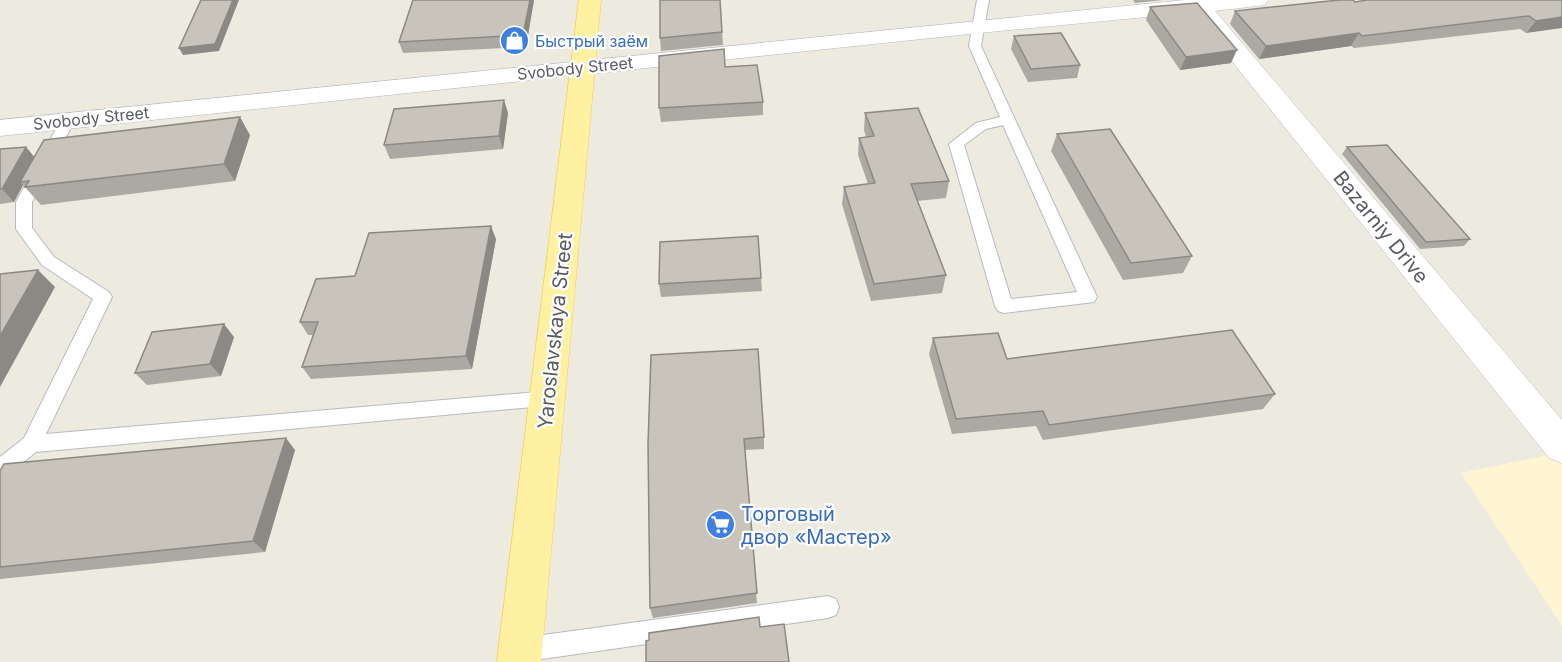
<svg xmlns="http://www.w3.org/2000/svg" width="1562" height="662" viewBox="0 0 1562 662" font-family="Inter,sans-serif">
<rect width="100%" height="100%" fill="#edeadf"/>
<!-- commercial -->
<path fill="#fff5d2" d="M 1562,452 L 1562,626 L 1461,473 Z"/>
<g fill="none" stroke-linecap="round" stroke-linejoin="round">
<defs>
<path id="lane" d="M 977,0 L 989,0 L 981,46 L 1097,297 L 1094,302 L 1004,313 L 998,311 L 995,306 L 949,144 L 976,123 L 1000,117 L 969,46 ZM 1003,125 L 1077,292 L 1011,299 L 964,145 L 986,129 Z
M 68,116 L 75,120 L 32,202 L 32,228 L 54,257 L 109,292 L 112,297 L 46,434 L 548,391 L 555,393 L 558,399 L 555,405 L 36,452 L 7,475 L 0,478 L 0,457 L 24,438 L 93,299 L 42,265 L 16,229 L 16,202 L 61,120 Z
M 828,596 L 836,599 L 839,607 L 836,615 L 828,618 L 521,662 L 513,658 L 509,650 L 513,642 L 521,638 Z"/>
<path id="street" d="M 1185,0 L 1268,0 L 1265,5 L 1215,11 L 1562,420 L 1562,463 L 1549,458 L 1199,20 L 1196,15 L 1198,12 L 979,33 L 0,136 L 0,120 Z"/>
<path id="primary" d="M 579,0 L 601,0 L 541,662 L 497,662 Z"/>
</defs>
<!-- lane casing -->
<use href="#lane" stroke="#b7bac0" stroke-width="2"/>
<!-- street casing -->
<use href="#street" stroke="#b7bac0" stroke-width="1"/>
<!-- primary casing -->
<use href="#primary" stroke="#ffcd46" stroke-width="1"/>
<!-- lane -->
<use href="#lane" fill="#fff" fill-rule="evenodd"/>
<!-- street -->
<use href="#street" fill="#fff" fill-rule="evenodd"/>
<!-- primary -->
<use href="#primary" fill="#fff1a2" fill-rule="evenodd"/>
</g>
<!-- wall -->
<path fill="#aca9a2" d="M 534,0 L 526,47 L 403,53 L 399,42 Z
M 720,0 L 723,45 L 661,51 L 660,38 Z
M 1133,0 L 1163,0 L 1135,3 Z
M 1562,0 L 1526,33 L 1520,29 L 1354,48 L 1351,46 L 1259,59 L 1230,24 L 1235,11 Z
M 1150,7 L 1231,63 L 1180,70 L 1146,20 Z
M 1014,36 L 1080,65 L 1077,78 L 1028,82 L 1011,49 Z
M 725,67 L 763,102 L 763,115 L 661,122 L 659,108 Z
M 508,113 L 503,149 L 390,159 L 384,145 Z
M 865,113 L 949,181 L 946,198 L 917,201 L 946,275 L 942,293 L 871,301 L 842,204 L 844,187 L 868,184 L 858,155 L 859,138 L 866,137 L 864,130 Z
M 1057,134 L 1192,256 L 1183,273 L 1123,280 L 1051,151 Z
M 250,135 L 235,181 L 41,205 L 23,185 L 14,202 L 0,204 L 0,149 L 34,157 Z
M 1347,147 L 1470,239 L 1464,246 L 1420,249 L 1342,154 Z
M 496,239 L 472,369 L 311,379 L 302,367 L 313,335 L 308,335 L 300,322 L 355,276 Z
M 761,278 L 762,291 L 661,297 L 659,284 Z
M 234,337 L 221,376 L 147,385 L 135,373 Z
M 933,338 L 1007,359 L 1275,394 L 1263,409 L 1043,440 L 1036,426 L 952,434 L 929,354 Z
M 764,437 L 764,449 L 745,450 L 757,603 L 653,618 L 650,608 L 648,444 Z
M 295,450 L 265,552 L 0,579 L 0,471 Z"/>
<!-- shaded-wall -->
<path fill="#8c8984" d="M 233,0 L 239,0 L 219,51 L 183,55 L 179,48 Z
M 530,0 L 534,0 L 526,47 L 523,35 Z
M 1562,17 L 1562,28 L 1526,33 L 1536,21 Z
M 1359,33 L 1351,46 L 1259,59 L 1266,46 Z
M 1237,50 L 1231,63 L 1180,70 L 1186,57 Z
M 504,100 L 508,113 L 503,149 L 499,136 Z
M 240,117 L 250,135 L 235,181 L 224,164 Z
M 26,147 L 37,160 L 20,182 L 23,185 L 14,202 L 2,189 Z
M 491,226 L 496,239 L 472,369 L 466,356 Z
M 38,270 L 55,287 L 0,387 L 0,336 Z
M 224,324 L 234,337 L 221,376 L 210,364 Z
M 286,438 L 295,450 L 265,552 L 253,541 Z"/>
<!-- building -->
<path fill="#c8c4bc" stroke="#8c8984" stroke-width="1.5" d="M 201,0 L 233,0 L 215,44 L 179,48 Z
M 413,0 L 530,0 L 523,35 L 399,42 Z
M 660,0 L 720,0 L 722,32 L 660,38 Z
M 1339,0 L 1353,0 L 1355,2 L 1367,0 L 1562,0 L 1562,17 L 1536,21 L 1529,16 L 1362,36 L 1359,33 L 1266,46 L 1235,11 Z
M 1197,3 L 1237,50 L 1186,57 L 1150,7 Z
M 1061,33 L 1080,65 L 1031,69 L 1014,36 Z
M 724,49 L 725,67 L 757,65 L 763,102 L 659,108 L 659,56 Z
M 504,100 L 499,136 L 384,145 L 394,109 Z
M 918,108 L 949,181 L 911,184 L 946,275 L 874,284 L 844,187 L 875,183 L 859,138 L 874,136 L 865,113 Z
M 240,117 L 224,164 L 25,187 L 29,181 L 20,182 L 44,140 Z
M 1110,129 L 1192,256 L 1131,263 L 1057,134 Z
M 1387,145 L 1470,239 L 1426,242 L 1347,147 Z
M 26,147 L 2,189 L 0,189 L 0,149 Z
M 491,226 L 466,356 L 302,367 L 318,322 L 300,322 L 316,279 L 355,276 L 369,233 Z
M 758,236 L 761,278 L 659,284 L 660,242 Z
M 38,270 L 0,336 L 0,274 Z
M 224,324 L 210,364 L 135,373 L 152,332 Z
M 1232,330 L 1275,394 L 1049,425 L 1043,411 L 956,419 L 933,338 L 998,333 L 1007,359 Z
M 758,349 L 764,437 L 744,439 L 757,593 L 650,608 L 648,444 L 651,355 Z
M 286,438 L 253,541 L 0,567 L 0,471 L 4,464 Z
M 759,617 L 760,627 L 784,624 L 789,662 L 646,662 L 646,641 L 649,640 L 649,633 Z"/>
<!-- icons -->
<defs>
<symbol id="shop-disc" viewBox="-11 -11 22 22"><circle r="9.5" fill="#3f7fe0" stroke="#fff"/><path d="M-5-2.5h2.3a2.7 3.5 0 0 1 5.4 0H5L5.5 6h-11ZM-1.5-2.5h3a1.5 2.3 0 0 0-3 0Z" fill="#fff"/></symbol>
<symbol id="supermarket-disc" viewBox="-11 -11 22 22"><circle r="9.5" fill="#3f7fe0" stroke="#fff"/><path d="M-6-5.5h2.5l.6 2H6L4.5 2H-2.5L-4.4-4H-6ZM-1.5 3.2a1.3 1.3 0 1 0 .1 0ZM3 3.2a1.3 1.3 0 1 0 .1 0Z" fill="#fff"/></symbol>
</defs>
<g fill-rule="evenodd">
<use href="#shop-disc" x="498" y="24" width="33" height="33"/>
<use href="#supermarket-disc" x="704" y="508" width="33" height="33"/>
</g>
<g text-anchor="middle" stroke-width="4.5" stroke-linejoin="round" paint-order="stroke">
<!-- far-shop labels -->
<g font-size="16" fill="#366cbe" stroke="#fff" text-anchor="start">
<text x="535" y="47">Быстрый заём</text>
</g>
<!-- far-street labels -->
<g font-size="16" fill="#585c62" stroke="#fff">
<text transform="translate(575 68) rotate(-6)" y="6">Svobody Street</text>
<text transform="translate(91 118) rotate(-6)" y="6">Svobody Street</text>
</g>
<!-- street labels -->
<g font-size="20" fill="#585c62" stroke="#fff">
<text transform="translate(1381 227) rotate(51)" y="7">Bazarniy Drive</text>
<text transform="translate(555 331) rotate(-84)" y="7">Yaroslavskaya Street</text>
</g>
<!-- shop labels -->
<g font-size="20" fill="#366cbe" stroke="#fff" text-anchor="start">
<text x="741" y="521">Торговый<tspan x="741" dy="23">двор «Мастер»</tspan></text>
</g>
</g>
</svg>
